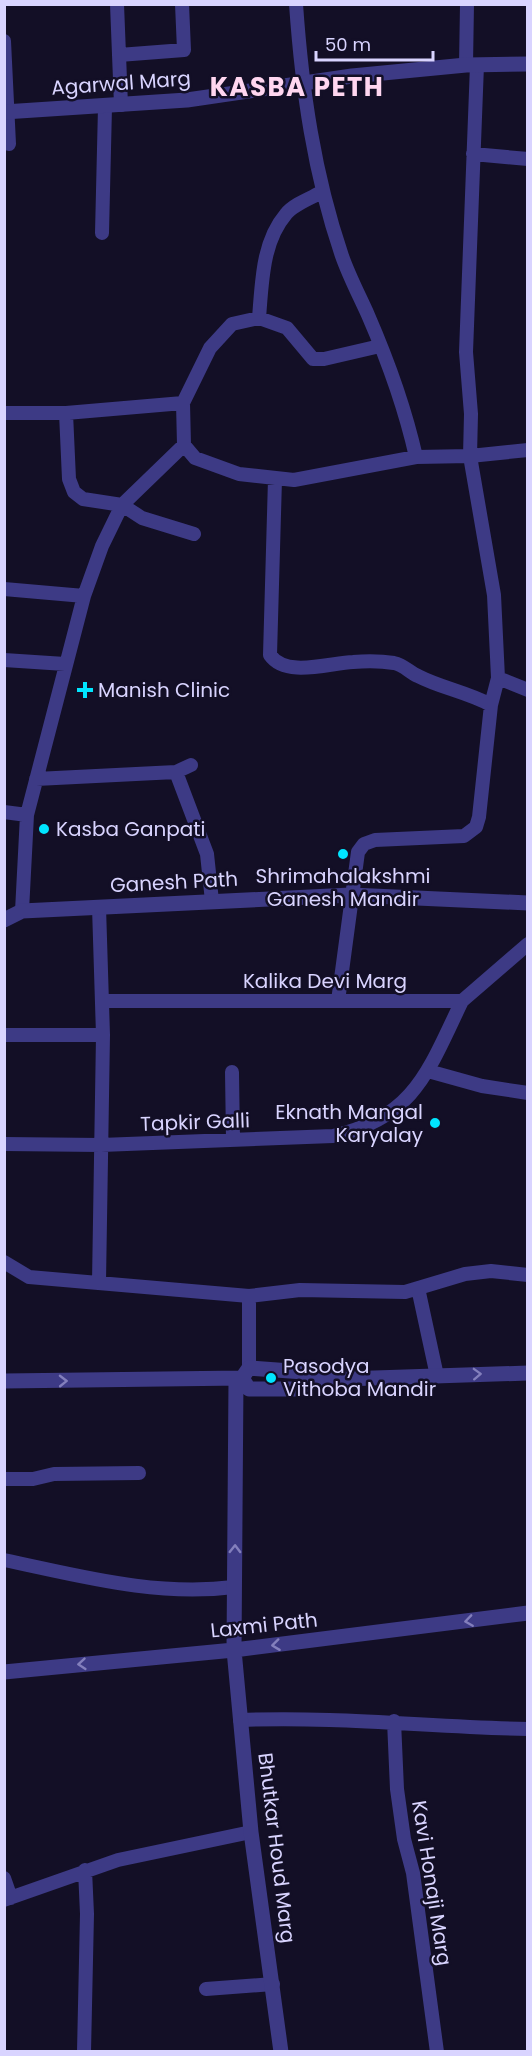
<svg xmlns="http://www.w3.org/2000/svg" width="532" height="2056" viewBox="0 0 532 2056" font-family="Poppins,sans-serif">
<rect width="100%" height="100%" fill="#130f26"/>
<g fill="none" stroke-linecap="round" stroke-linejoin="round">
<!-- minor -->
<path stroke="#3d3a85" stroke-width="14" d="M 117,4 L 121,105
M 296,4 C 302,90 314,174 342,256 C 349,276 359,295 368,315 C 388,361 405,408 416,457
M 4,41 L 9,144
M 119,55 L 184,50 L 182,4
M 466,65 L 467,4
M 473,154 L 528,159
M 102,233 L 105,107
M 259,318 L 287,328 L 313,359 L 324,359 L 380,346
M 4,413 L 66,413 L 183,403
M 66,413 L 69,479 L 74,492 L 83,499 L 122,505 L 142,518 L 194,534
M 184,445 L 195,458 L 239,474 L 294,480 L 416,457 L 470,456 L 528,450
M 275,479 L 270,655 C 286,678 329,663 353,662 C 366,661 381,661 394,663 C 404,665 409,672 418,676 C 441,688 467,692 491,705
M 4,589 L 84,596
M 4,660 L 65,664
M 498,678 L 528,690
M 191,765 L 176,772 L 207,854 L 212,901
M 36,779 L 176,772
M 4,812 L 27,815
M 99,907 L 103,1035 L 99,1282
M 22,911 L 27,815 L 84,596 L 102,546 L 122,505 L 184,445 L 183,403 L 210,348 L 232,324 L 259,318 C 262,283 262,242 286,214 C 294,204 311,198 322,192
M 102,1001 L 462,1001 L 528,944
M 338,1001 L 358,852 L 364,844 L 375,840 L 464,836 L 476,827 L 479,817 L 491,705 L 498,678 L 494,595 L 470,456 L 471,414 L 466,352 L 477,65
M 4,1035 L 103,1035
M 428,1071 L 482,1086 L 528,1093
M 232,1072 L 233,1140
M 4,1144 L 101,1145 L 333,1136 C 415,1118 429,1069 462,1001
M 4,1262 L 29,1277 L 249,1296 L 300,1290 L 405,1292 L 465,1274 L 491,1271 L 528,1275
M 418,1288 L 437,1376
M 249,1296 L 249,1368
M 4,1479 L 33,1479 L 54,1474 L 139,1473
M 4,1560 C 81,1576 156,1597 234,1587
M 240,1720 C 336,1716 431,1727 528,1729
M 394,1721 L 397,1789 L 404,1839 L 413,1873 L 437,2052
M 4,1878 L 11,1898
M 4,1900 L 118,1860 L 251,1832
M 206,1989 L 273,1984
M 84,2052 L 87,1914 L 85,1870"/>
<!-- tertiary -->
<path stroke="#3d3a85" stroke-width="15" d="M 4,112 L 187,100 L 352,76 L 466,65 L 528,64
M 4,920 L 22,911 L 351,895 L 528,903
M 242,1378 L 249,1389 L 304,1389 L 314,1380 L 528,1373
M 242,1378 L 249,1368 L 304,1372 L 314,1380
M 236,1379 L 234,1650 L 251,1832 L 281,2052
M 4,1381 L 242,1378
M 4,1672 L 234,1650 L 528,1613"/>
</g>
<!-- one-way arrows -->
<defs><path id="oneway-chevron" d="M-2-3.5L2.5 0L-2 3.5" fill="none" stroke-width="1.6" stroke-linecap="round" stroke-linejoin="round" transform="scale(1.5)"/></defs>
<g stroke="#837fbc">
<use href="#oneway-chevron" transform="translate(477 1374) rotate(-2)"/>
<use href="#oneway-chevron" transform="translate(63 1381) rotate(-1)"/>
<use href="#oneway-chevron" transform="translate(235 1549) rotate(-89)"/>
<use href="#oneway-chevron" transform="translate(469 1621) rotate(172)"/>
<use href="#oneway-chevron" transform="translate(276 1645) rotate(173)"/>
<use href="#oneway-chevron" transform="translate(82 1664) rotate(175)"/>
</g>
<!-- markers -->
<g fill="#00e5ff" stroke="#130f26" stroke-width="2">
<path d="M82 681h6v6h6v6h-6v6h-6v-6h-6v-6h6z"/>
<circle cx="44" cy="829" r="6"/>
<circle cx="343" cy="854" r="6"/>
<circle cx="435" cy="1123" r="6"/>
<circle cx="271" cy="1378" r="6"/>
</g>
<g text-anchor="middle" stroke-width="5" stroke-linejoin="round" paint-order="stroke">
<!-- street labels -->
<g font-size="20" fill="#d9d4ff" stroke="#130f26">
<text transform="translate(121 83) rotate(-4)" y="7">Agarwal Marg</text>
<text transform="translate(174 882) rotate(-3)" y="7">Ganesh Path</text>
<text x="325" y="988">Kalika Devi Marg</text>
<text transform="translate(195 1122) rotate(-2)" y="7">Tapkir Galli</text>
<text transform="translate(264 1625) rotate(-6)" y="7">Laxmi Path</text>
<text transform="translate(277 1848) rotate(83)" y="7">Bhutkar Houd Marg</text>
<text transform="translate(432 1883) rotate(81)" y="7">Kavi Honaji Marg</text>
</g>
<!-- poi labels -->
<g font-size="20" fill="#d9d4ff" stroke="#130f26" text-anchor="start">
<text x="98" y="697">Manish Clinic</text>
<text x="56" y="836">Kasba Ganpati</text>
<text x="343" y="883" text-anchor="middle">Shrimahalakshmi<tspan x="343" dy="23">Ganesh Mandir</tspan></text>
<text x="423" y="1119" text-anchor="end">Eknath Mangal<tspan x="423" dy="23">Karyalay</tspan></text>
<text x="283" y="1373">Pasodya<tspan x="283" dy="23">Vithoba Mandir</tspan></text>
</g>
<!-- district labels -->
<g font-size="26" font-weight="bold" letter-spacing="1.5" fill="#ffd6f0" stroke="#130f26">
<text x="297" y="96">KASBA PETH</text>
</g>
</g>
<!-- border -->
<rect width="532" height="2056" fill="none" stroke="#d9d4ff" stroke-width="12"/>
<!-- scale -->
<path d="M316 51v9h117v-9" fill="none" stroke="#d9d4ff" stroke-width="3"/>
<text x="325" y="51" font-size="18" fill="#d9d4ff" stroke="#130f26" stroke-width="4.5" paint-order="stroke">50 m</text>
</svg>
